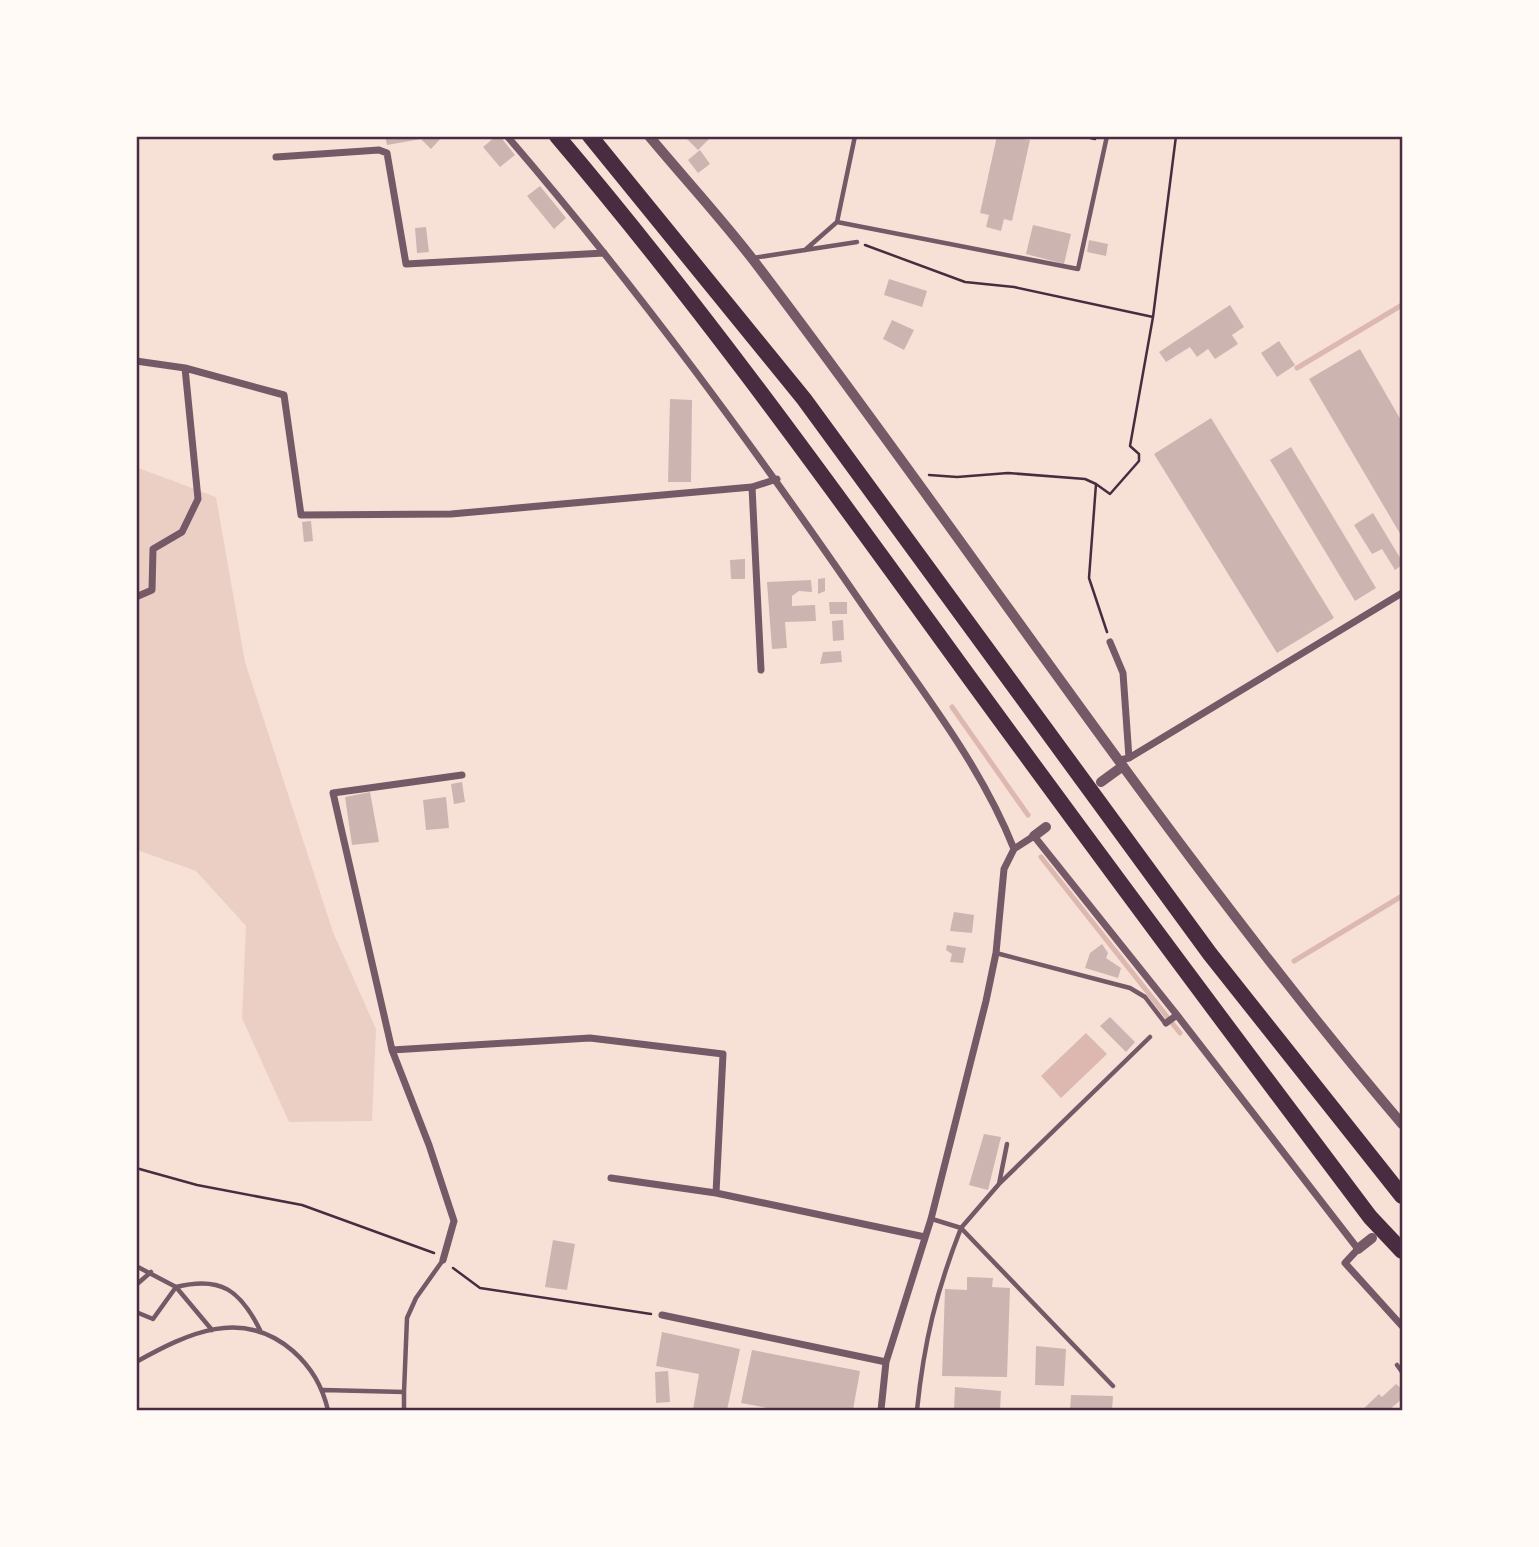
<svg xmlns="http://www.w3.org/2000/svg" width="1539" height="1547" viewBox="0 0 1539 1547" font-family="'Fira Sans Condensed',sans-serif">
<rect width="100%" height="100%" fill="#f7e1d7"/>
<!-- green -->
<path fill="#ebcfc5" d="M 136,467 L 216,497 L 245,662 L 333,932 L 376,1029 L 372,1121 L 289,1122 L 242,1018 L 246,926 L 196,871 L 137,850 Z"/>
<!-- water -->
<path fill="#dcb8b0" d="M 1086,1033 L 1107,1054 L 1061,1098 L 1041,1076 Z"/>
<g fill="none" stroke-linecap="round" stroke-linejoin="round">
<!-- stream -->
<path stroke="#dcb8b0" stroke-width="5" d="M 1297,368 L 1402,305
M 952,707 L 1028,815
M 1041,857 L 1180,1033
M 1294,961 L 1402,896"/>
</g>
<!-- building -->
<path fill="#ccb4b1" d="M 385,136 L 443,136 L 431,149 L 421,139 L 387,145 Z
M 496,136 L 500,136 L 515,155 L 500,167 L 483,147 Z
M 684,136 L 712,136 L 698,150 Z
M 997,136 L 1030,140 L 1012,221 L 1004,219 L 1001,231 L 986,227 L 989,215 L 980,213 Z
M 700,150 L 710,164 L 698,173 L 688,160 Z
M 540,186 L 566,218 L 554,229 L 527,196 Z
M 1033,225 L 1071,234 L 1064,264 L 1026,254 Z
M 426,227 L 429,252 L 417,253 L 415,228 Z
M 1089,240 L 1108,244 L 1106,256 L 1087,252 Z
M 889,279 L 927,291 L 922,307 L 884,295 Z
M 1230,305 L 1244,327 L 1232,335 L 1238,344 L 1215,359 L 1208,349 L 1197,357 L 1190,347 L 1166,362 L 1159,352 Z
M 892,320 L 914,330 L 904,350 L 883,339 Z
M 1279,341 L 1295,365 L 1277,377 L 1261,353 Z
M 1360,349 L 1402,422 L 1402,537 L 1309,379 Z
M 670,399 L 692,400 L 691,482 L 668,482 Z
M 1211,418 L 1334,618 L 1277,653 L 1154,454 Z
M 1291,447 L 1376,588 L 1355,601 L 1270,460 Z
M 1373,513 L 1402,561 L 1402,565 L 1395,570 L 1382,549 L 1372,554 L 1354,525 Z
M 311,521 L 313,541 L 304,542 L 302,522 Z
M 745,559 L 745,579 L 731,579 L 730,560 Z
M 825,578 L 825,591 L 818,594 L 818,579 Z
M 811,580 L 812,592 L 799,591 L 792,596 L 792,606 L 815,605 L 816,621 L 785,622 L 787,648 L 772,649 L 767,582 Z
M 829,602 L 847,602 L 847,614 L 830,614 Z
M 843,620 L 844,640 L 833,641 L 832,621 Z
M 841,651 L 842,662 L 820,664 L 823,652 Z
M 462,782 L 465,802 L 454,804 L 451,784 Z
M 370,792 L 379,842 L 352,845 L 345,797 Z
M 446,797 L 449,828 L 426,830 L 423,800 Z
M 954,912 L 974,915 L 972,933 L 950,931 Z
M 1102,944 L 1108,953 L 1106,958 L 1121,968 L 1118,978 L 1085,968 L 1090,953 Z
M 947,945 L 966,948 L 963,963 L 950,962 L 952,954 L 946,950 Z
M 1110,1017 L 1135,1042 L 1126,1052 L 1100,1026 Z
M 984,1134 L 1001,1137 L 988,1190 L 969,1185 Z
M 553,1240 L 575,1244 L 567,1290 L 545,1287 Z
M 967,1277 L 993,1278 L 992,1287 L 1010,1288 L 1007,1377 L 942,1376 L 945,1289 L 967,1290 Z
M 662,1332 L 740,1349 L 727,1410 L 693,1410 L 699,1374 L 656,1366 Z
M 1036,1346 L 1066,1349 L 1064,1386 L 1035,1385 Z
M 752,1350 L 860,1371 L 853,1410 L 778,1410 L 741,1403 Z
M 668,1371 L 670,1402 L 656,1403 L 655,1372 Z
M 1396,1384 L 1402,1389 L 1402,1399 L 1389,1410 L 1362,1410 L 1379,1394 L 1382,1397 Z
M 955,1387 L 1001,1391 L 1000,1410 L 954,1410 Z
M 1071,1395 L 1113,1396 L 1112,1410 L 1070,1410 Z"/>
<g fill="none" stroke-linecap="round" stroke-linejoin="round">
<!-- path -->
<path stroke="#4a2c40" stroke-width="2.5" d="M 1081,136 L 1095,139
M 865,245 L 965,282 L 1014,287 L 1153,317
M 929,475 L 957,477 L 1008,473 L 1085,479 L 1096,484
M 1107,632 L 1089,578 L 1096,484 L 1110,494 L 1139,461 L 1139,454 L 1130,446 L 1153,317 L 1176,136
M 136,1168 L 197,1185 L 302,1205 L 434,1253
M 453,1268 L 480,1288 L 651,1314"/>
<!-- service -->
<path stroke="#755966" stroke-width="4.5" d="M 837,222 L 855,136
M 805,250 L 837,222 L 1078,269 L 1107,136
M 753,258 L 857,242
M 996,953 L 1130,988 L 1145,997 L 1165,1023
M 999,1184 L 1150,1037
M 932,1219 L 961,1228 L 999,1184 L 1007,1144
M 136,1266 L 176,1287 L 212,1330
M 136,1285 L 151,1272
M 136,1312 L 153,1319 L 176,1287 C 221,1276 240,1290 260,1330
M 136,1362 C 188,1333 242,1307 293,1351 C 312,1368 322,1386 328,1410
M 1397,1365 L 1402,1372
M 323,1390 L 404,1392 L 404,1410
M 404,1392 L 407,1318 L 416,1298 L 443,1260
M 917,1410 C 924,1342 936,1292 961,1228 L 1113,1386"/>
<!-- minor -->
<path stroke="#755966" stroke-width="7" d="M 507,136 C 637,287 754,447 866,610 C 919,687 980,763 1014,849
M 276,157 L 379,150 L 387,153 L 406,264 L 604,253
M 136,361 L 185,368 L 198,499 L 182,532 L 153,549 L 152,590 L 136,597
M 185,368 L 284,395 L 301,515 L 451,514 L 752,487 L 777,479
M 752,487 L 761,670
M 1110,642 L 1123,673 L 1129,758
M 1120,760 L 1129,758 L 1402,593
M 1177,1015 L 1358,1249 L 1345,1263 L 1402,1326
M 392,1050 L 590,1038 L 723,1054 L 716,1193
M 611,1178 L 716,1193 L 925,1237
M 443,1260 L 454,1221 L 429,1145 L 392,1050 L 333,793 L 462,775
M 662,1315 L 886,1362
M 881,1410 L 886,1362 L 931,1219 L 986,1001 L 996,953 L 1004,869 L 1014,849 L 1034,836 L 1177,1015 L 1166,1023"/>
<!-- tertiary -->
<path stroke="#755966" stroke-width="10" d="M 649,136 C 684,178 721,218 754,261 C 972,547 1169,850 1402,1124
M 1101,782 L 1123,766
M 1034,836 L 1046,827
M 1358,1249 L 1372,1238"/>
<!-- motorway -->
<path stroke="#4a2c40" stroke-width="16" d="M 557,136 C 704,309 836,494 969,677 C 1101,858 1235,1038 1370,1217 L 1402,1251
M 590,136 L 804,399 L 1210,954 L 1402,1196"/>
</g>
<!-- border -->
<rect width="1539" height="1547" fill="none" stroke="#fffaf5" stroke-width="276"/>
<rect x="138" y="138" width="1263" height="1271" fill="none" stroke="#4a2c40" stroke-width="2.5"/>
</svg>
